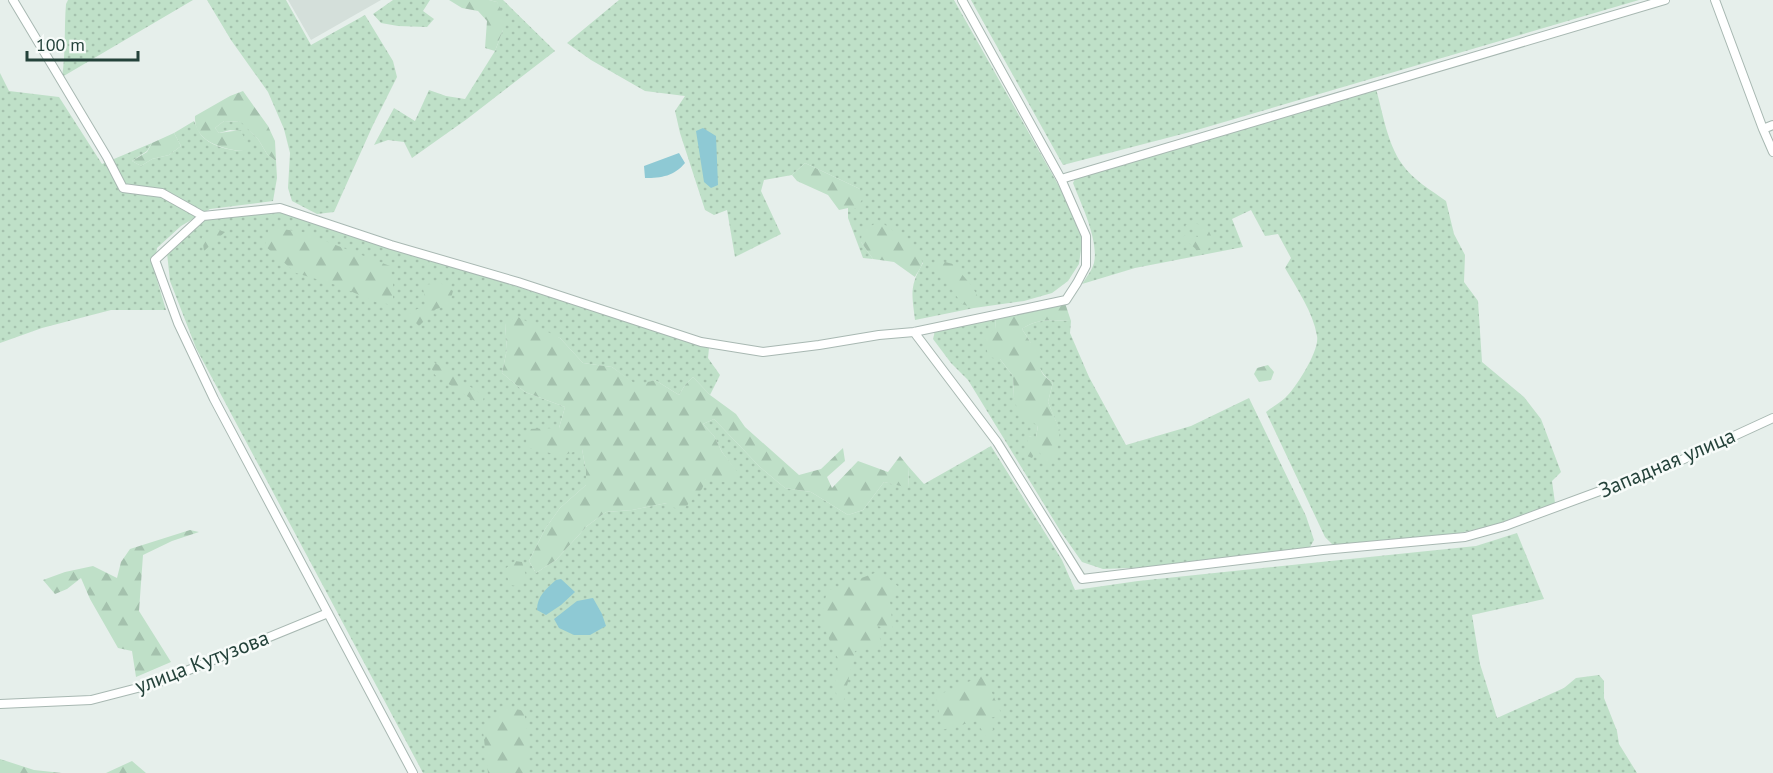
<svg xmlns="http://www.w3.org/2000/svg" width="1773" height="773" viewBox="0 0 1773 773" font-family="'PT Sans',sans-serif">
<defs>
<pattern id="grass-dots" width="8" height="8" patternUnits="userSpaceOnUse" patternTransform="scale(1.5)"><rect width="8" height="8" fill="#bfe0c8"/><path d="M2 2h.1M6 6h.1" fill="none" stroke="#a4c1ad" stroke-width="1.8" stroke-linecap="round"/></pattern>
<pattern id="forest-firs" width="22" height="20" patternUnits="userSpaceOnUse" patternTransform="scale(1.5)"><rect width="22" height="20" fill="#bfe0c8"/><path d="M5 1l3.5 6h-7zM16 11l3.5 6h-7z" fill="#a4c1ad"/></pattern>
</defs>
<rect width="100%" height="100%" fill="#e6efeb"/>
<!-- built -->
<path fill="#d4dfda" d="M 288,0 L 381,0 L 311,40 Z"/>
<!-- grass -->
<path fill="url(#grass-dots)" d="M 68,0 L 193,0 L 62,77 C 66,52 64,28 66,4 Z
M 207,0 L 286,0 L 311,45 L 365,15 L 393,61 L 397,77 L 373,125 L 334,212 L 317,214 L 292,201 L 288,188 L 290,153 L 284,129 L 268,92 L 231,40 Z
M 393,0 L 430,0 L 423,11 L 434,19 L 427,27 L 398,26 L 381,23 L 373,14 Z
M 489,0 L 503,0 L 555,51 L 467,119 L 412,158 L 404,142 L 388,140 L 374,145 L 394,108 L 415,121 L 429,90 L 446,96 L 465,99 L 495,51 L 503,30 L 497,2 Z
M 619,0 L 954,0 L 1073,211 L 1083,236 L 1079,264 L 1068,281 L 1052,293 L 1024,301 L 974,308 L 915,320 C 912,294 909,287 923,263 L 861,242 L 873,259 L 863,258 L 848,218 L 848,208 L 860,189 L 805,163 L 792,175 L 764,180 L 761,191 L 781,234 L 735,257 L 727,210 L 714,215 L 705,210 L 680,133 L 675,111 L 685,96 L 645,91 L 591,60 L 567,43 Z
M 971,0 L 1639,0 L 1190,132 L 1063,165 Z
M 0,73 L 9,91 L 59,97 L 102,164 L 152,143 L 147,151 L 132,161 L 141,166 L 152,159 L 169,155 L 181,146 L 174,133 L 194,121 C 197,127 199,134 204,138 C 215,148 233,151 247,151 L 241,131 L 230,130 L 219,133 L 215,128 L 224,121 L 242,122 L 258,139 L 267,154 L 276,161 L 277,178 L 273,201 L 210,209 L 181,226 L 157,248 L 154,270 L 166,310 L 111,310 L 42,328 L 0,343 Z
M 1376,89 C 1383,113 1387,143 1402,164 C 1413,180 1431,190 1446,201 L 1454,234 L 1465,255 L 1464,282 L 1478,301 L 1482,362 L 1524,397 L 1541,419 L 1561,472 L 1552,481 L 1555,503 L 1501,524 L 1459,533 L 1351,545 L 1332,544 L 1325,537 L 1266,412 C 1272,407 1280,403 1285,398 C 1296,388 1320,350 1317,336 C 1313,312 1297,289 1285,268 L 1291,258 L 1278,234 L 1265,236 L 1251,210 L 1232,219 L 1243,247 L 1135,268 L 1082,284 C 1086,278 1092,270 1094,263 C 1099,240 1081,204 1073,183 L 1076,177 Z
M 280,211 L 709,348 L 708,358 L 720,375 L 710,395 L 693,377 L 685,385 L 679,395 L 655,380 L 637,386 L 612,367 L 583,363 L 560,338 L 505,323 L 507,349 L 502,373 L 525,392 L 565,407 L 559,428 L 582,449 L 586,471 L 586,485 L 560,508 L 545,529 L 529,561 L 536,573 L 556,560 L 587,526 L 606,512 L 632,510 L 667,503 L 706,479 L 739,475 L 722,452 L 714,436 L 703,424 L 714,419 L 760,467 L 785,488 L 811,492 L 848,515 L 863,510 L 884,482 L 909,487 L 908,466 L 924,484 L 991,446 L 1062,560 L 1075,590 L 1138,581 L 1476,546 L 1517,533 L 1544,599 L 1472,615 L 1480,664 L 1497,718 L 1564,688 L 1576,678 L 1599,675 L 1604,681 L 1604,698 L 1617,731 L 1619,744 L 1637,773 L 423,773 L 196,348 L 170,281 L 167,253 L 205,219 Z
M 996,317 L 995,329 L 1000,359 L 1013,376 L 1014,398 L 1038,425 L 1036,438 L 1028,436 L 1037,449 L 1060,432 L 1048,402 L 1053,382 C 1039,375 1037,359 1032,346 C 1030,340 1025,334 1022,329 C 1036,318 1054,320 1071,321 L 1070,333 L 1089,377 L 1126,445 L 1191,426 L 1249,398 L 1306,516 L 1314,540 L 1310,547 L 1292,553 L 1157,567 L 1103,569 L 1082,562 L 1061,532 L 968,380 L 951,363 L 933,339 L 935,331 Z"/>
<!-- forest -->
<path fill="url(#forest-firs)" d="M 449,0 L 489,0 L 497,2 L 504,14 L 503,30 L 495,51 L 485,48 L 487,21 L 478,11 L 462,8 Z
M 243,91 L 268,126 L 275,141 L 276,161 L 267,154 L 258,139 L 241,122 L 224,121 L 215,128 L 219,133 L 241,130 L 248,151 C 227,151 193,143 195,116 L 230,96 Z
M 174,133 L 181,146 L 169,155 L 152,159 L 141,166 L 132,161 L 147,152 L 152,143 Z
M 805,163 L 860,189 L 863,198 L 857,208 L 848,208 L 839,210 L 828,195 L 797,181 L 792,175 Z
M 878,220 C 888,227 925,251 922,264 C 921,268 917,273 915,277 L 894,262 L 873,259 L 861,242 L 862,227 L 873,225 Z
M 1191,222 L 1207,227 L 1212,238 L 1208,250 L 1197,250 L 1182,237 L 1188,234 L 1198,237 L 1197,231 L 1185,226 Z
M 269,227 L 302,232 L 390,266 L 393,283 L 393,305 L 376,302 L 336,285 L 296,273 L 265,246 Z
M 213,228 L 225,232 L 204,251 L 202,237 Z
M 941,261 L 953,264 L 972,286 L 980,301 L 974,308 L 962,304 L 948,284 L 931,267 Z
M 441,283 L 453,291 L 449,305 L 436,309 L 419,326 L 408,315 L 415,310 L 427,305 L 422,285 Z
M 1065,303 L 1071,321 C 1054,320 1036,318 1022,329 L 1031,343 L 1040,347 C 1039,362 1037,375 1053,382 L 1048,402 L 1060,431 L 1056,456 L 1049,466 L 1037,449 L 1032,458 L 1027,456 L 1028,436 L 1036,437 L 1038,426 L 1018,412 L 1014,398 L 1013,376 L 1000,359 L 988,357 L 985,338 L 995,329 L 996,317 Z
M 518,317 L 560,338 L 583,363 L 612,367 L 637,385 L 655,380 L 679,395 L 685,385 L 693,377 L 710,395 L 736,414 L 745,427 L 799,475 L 821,469 L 843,448 L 845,461 L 827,477 L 832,488 L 858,461 L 888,472 L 900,456 L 908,466 L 909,488 L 884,482 L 863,510 L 848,515 L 811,492 L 785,488 L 760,467 L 714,419 L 703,424 L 714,436 L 722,452 L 740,475 L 731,483 L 706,479 L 702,489 L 681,512 L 667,503 L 632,510 L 606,512 L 587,526 L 556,560 L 536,573 L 529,561 L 545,529 L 560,508 L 586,485 L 586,471 L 582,449 L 562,456 L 526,447 L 527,429 L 559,428 L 565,407 L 525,392 L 502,373 L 507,349 L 505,323 Z
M 425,356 L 484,396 L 482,406 L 435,375 Z
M 1268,365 L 1274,372 L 1271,380 L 1259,382 L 1254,374 L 1257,368 Z
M 190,530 L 199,532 L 172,541 L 143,555 L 139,611 L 171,662 L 136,677 L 132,651 L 118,648 L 90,599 L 81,578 L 67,589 L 55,594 L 43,580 L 65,572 L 93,566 L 117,578 L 121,562 L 130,549 Z
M 515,561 L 522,562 L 527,579 L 518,586 L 509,585 L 506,568 Z
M 880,571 L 901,589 L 890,601 L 893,630 L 877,626 L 882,647 L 855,651 L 842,708 L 834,688 L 839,661 L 829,639 L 821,618 L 827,591 Z
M 984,675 L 1002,715 L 990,718 L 995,737 L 988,740 L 976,721 L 942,730 L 936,696 Z
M 502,706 L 524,711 L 529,742 L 527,773 L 488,773 L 483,731 Z
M 0,759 L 34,770 L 62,773 L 0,773 Z
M 132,761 L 146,773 L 106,773 Z"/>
<!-- water -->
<path fill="#8ec9d4" d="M 703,128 L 716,136 L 718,185 L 711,188 L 704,182 L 696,131 Z
M 679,153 L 685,163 C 674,176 662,178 645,178 L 644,166 Z
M 561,579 L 575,592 L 561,605 L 546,615 L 537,610 C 537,596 546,589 556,580 Z
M 593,598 L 602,614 L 606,626 L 590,635 L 574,635 L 559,628 L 554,619 L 577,601 Z"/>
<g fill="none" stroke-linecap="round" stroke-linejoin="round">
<defs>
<path id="street" d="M 13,0 L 107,157 L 123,188 L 162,193 L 203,216
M 962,0 L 1061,179 L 1665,0
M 1715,0 L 1763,129 L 1773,152
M 1763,129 L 1773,125
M 914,332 L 997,442 L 1082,579 L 1323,550 L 1465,537 L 1505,526 L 1673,464 L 1773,418
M 0,704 L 91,700 L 157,683 L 328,613
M 413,773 L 214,399 L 178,323 L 155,260 L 203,216 L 280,208 L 391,245 L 518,282 L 701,342 L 763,352 L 819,345 L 879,335 L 914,332 L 1066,300 L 1077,283 L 1086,266 L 1086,236 L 1061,179"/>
</defs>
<!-- street casing -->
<use href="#street" stroke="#a8b8b2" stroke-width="10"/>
<!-- street -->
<use href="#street" stroke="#fff" stroke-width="8"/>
</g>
<g text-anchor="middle" stroke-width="5" stroke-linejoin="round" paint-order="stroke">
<!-- street labels -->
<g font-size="21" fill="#24423a" stroke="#f7fbf9">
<text transform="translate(1667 463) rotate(-23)" y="7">Западная улица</text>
<text transform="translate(202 662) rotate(-21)" y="7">улица Кутузова</text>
</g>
</g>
<!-- scale -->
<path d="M27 51v9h111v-9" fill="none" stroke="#24423a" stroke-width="3"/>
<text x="36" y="51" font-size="18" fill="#24423a" stroke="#f7fbf9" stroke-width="4.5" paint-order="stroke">100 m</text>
</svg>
